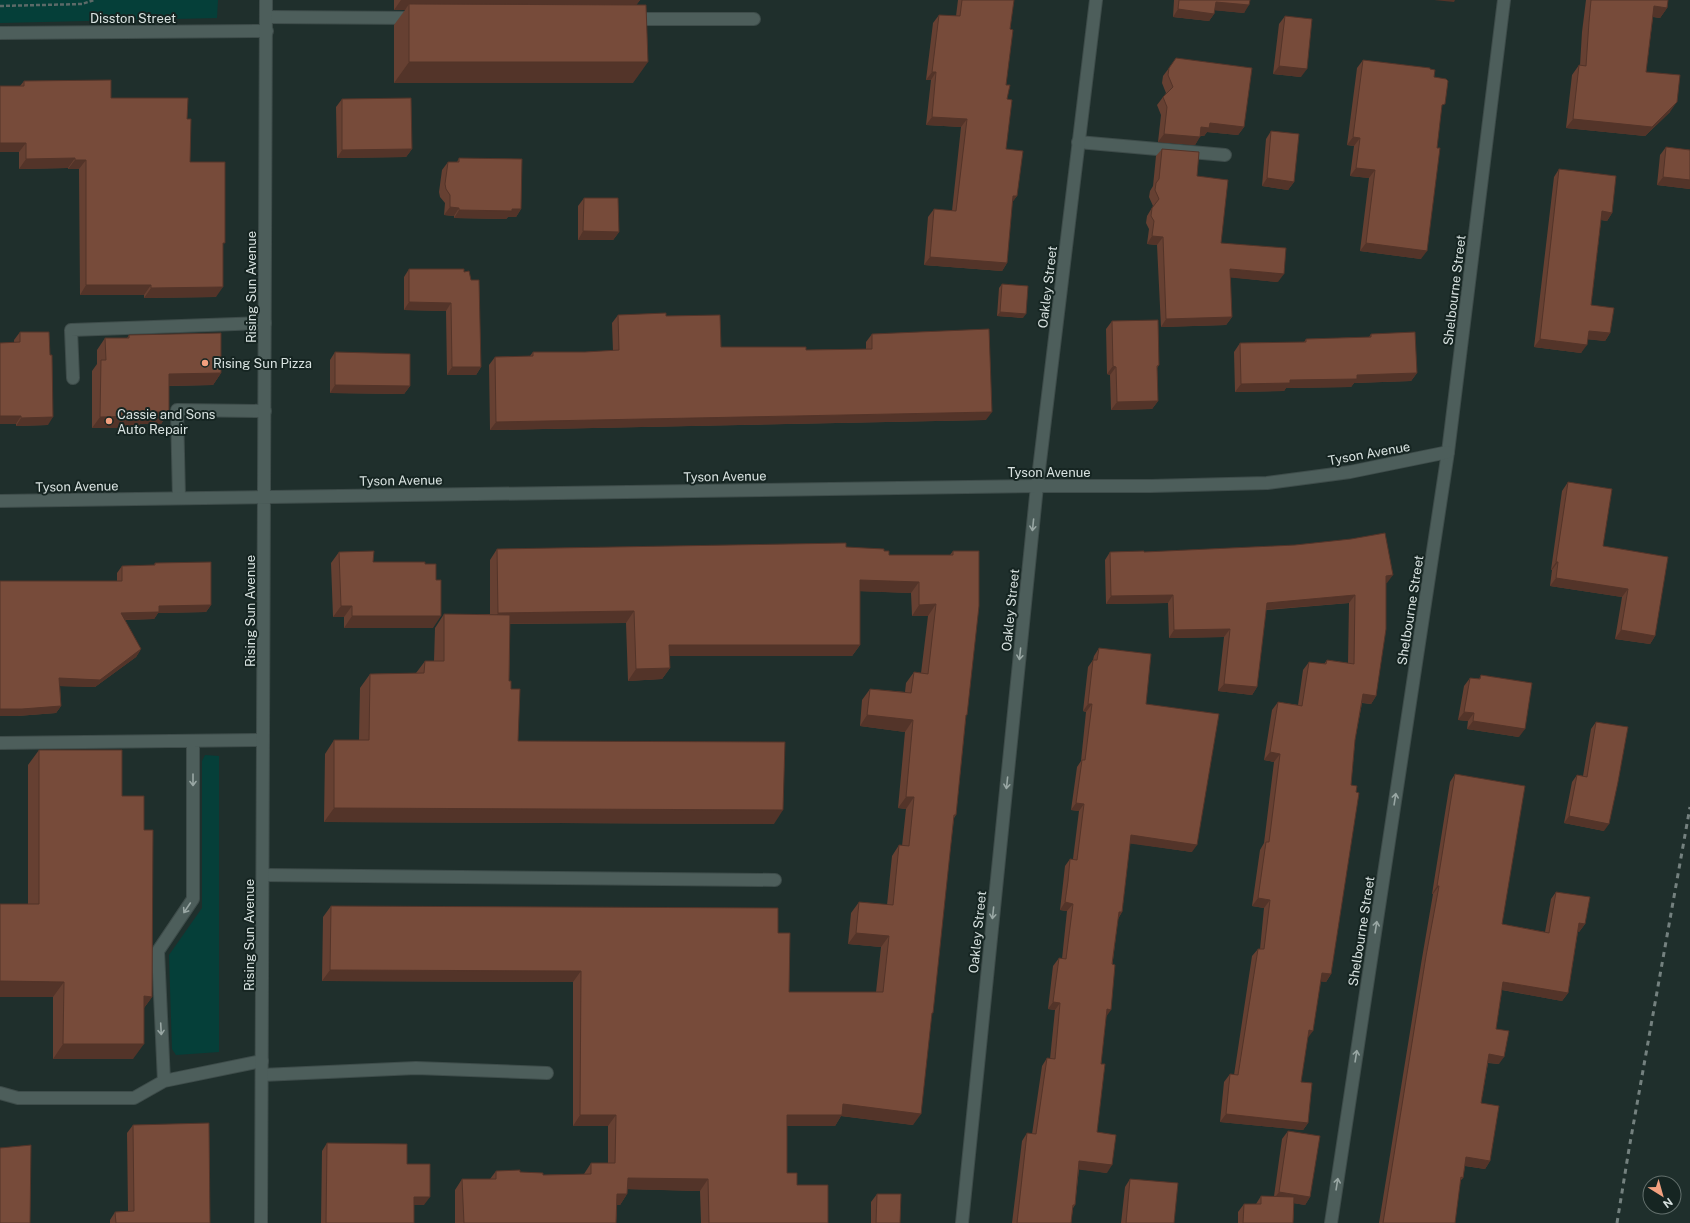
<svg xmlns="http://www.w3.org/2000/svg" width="1690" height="1223" viewBox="0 0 1690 1223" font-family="'Public Sans',sans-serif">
<rect width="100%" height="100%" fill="#1f2f2c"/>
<!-- green -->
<path fill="#053f39" d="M 0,0 L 218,0 L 217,18 L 0,23 Z
M 205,755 L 219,756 L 219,1052 L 176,1055 L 172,1049 L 169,955 L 202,908 L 202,761 Z"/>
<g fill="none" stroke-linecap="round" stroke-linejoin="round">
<defs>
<path id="lane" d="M 266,17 L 415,18
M 632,19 L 754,19
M 1078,142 L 1225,155
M 73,378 L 71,330 L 265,323
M 179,498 L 177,410 L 265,411
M 0,743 L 263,740
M 263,875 L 775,880
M 262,1075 L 416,1068 L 547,1073
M 164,1081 L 158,951 L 193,899 L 193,741
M 0,1093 L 18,1098 L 134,1098 L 164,1081 L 262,1061"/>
<path id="street" d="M 0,33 L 267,31
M 962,1223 L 1037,486 L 1096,0
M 1331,1223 L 1448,452 L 1504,0"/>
<path id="secondary" d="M 0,501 L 1037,486 L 1151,486 L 1267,483 L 1350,472 L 1448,452
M 261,1223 L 266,0"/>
</defs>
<!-- lane casing -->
<use href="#lane" stroke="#3e4c4a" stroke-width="14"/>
<!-- street casing -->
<use href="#street" stroke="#3e4c4a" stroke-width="14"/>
<!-- secondary casing -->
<use href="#secondary" stroke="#3e4c4a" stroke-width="14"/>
<!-- path -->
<path stroke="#5c6a68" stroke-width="2.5" stroke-dasharray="4 2" stroke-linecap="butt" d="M 0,6 L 82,4 L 94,0"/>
<!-- lane -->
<use href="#lane" stroke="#4d5e5b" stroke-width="12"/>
<!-- street -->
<use href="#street" stroke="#4d5e5b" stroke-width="12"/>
<!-- secondary -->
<use href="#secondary" stroke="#4d5e5b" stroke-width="12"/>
<!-- rail -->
<path stroke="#74817f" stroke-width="3" stroke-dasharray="5 5" stroke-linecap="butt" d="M 1617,1223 L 1629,1149 L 1690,807"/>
</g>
<!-- wall -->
<path fill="#664032" d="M 394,0 L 640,0 L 636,5 L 633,83 L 394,83 L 394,25 L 405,10 L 394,10 Z
M 958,0 L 1014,0 L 1010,29 L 1006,85 L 1007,99 L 1006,149 L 1017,196 L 1012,202 L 1007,263 L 1002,271 L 924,265 L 928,217 L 934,209 L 952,211 L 961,127 L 926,125 L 931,80 L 926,80 L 933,23 L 939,15 L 956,16 Z
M 1174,0 L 1250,0 L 1244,13 L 1215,10 L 1214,14 L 1209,21 L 1173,17 Z
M 1586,0 L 1668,0 L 1667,8 L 1660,18 L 1653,17 L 1646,72 L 1670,112 L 1645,136 L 1566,128 L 1572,75 L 1579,65 L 1580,65 L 1582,32 Z
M 1285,16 L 1301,77 L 1273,74 L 1279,24 Z
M 1363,60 L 1430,69 L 1434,77 L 1441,109 L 1421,259 L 1360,251 L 1369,178 L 1350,176 L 1354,146 L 1347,145 L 1357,68 Z
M 1169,68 L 1244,127 L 1238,135 L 1207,132 L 1204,136 L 1200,136 L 1195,145 L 1158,142 L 1161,115 L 1157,105 L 1166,93 L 1162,83 L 1163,76 Z
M 24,81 L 111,98 L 187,119 L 190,162 L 223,246 L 216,297 L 144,298 L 144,295 L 80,295 L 79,169 L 68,169 L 68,168 L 19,169 L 19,152 L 20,86 Z
M 342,99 L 412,149 L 406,157 L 337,158 L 336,107 Z
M 1271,131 L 1294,182 L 1288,190 L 1262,186 L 1266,139 Z
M 1666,147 L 1690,150 L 1690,189 L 1657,185 L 1660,155 Z
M 1162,149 L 1197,176 L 1221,243 L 1278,282 L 1230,277 L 1232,317 L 1226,325 L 1161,327 L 1157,245 L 1147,244 L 1149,229 L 1146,223 L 1147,216 L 1153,206 L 1149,197 L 1150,191 L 1153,186 L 1156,156 Z
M 459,158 L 521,209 L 516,217 L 508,217 L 506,219 L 454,218 L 454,216 L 444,215 L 445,203 L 440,197 L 439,192 L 442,170 L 448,162 L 457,162 Z
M 1559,169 L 1612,213 L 1607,221 L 1601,220 L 1591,305 L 1610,333 L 1605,341 L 1588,339 L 1581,353 L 1534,347 L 1554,177 Z
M 584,198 L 619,232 L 613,240 L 578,240 L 578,206 Z
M 409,269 L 464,272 L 481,367 L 476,375 L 447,375 L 446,311 L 404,310 L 404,277 Z
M 1002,284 L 1023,318 L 997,316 L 999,288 Z
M 618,315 L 666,316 L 721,347 L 806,350 L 866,349 L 866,342 L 872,334 L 986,420 L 490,430 L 489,365 L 495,357 L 530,356 L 533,352 L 585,352 L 613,351 L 612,323 Z
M 1112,321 L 1159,365 L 1157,368 L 1158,401 L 1152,409 L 1111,410 L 1110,375 L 1107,374 L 1106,329 Z
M 20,332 L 48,425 L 16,426 L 14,340 Z
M 1371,334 L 1417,373 L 1411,381 L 1354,383 L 1351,387 L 1286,388 L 1284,391 L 1235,392 L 1234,352 L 1240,343 L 1304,342 L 1306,339 L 1369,337 Z
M 129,335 L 221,373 L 213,385 L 169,386 L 169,412 L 161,424 L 140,424 L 137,428 L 92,428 L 92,371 L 97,364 L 97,350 L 105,338 L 127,338 Z
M 335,352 L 410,386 L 404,394 L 330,393 L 330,360 Z
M 1568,482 L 1603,546 L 1655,636 L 1650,644 L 1615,639 L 1622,597 L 1550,586 L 1552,570 L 1551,570 L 1562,491 Z
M 846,547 L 884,551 L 889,555 L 950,555 L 953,551 L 966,717 L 956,815 L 954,818 L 931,1015 L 913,1125 L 841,1116 L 835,1126 L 787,1126 L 787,1173 L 828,1223 L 701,1223 L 700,1191 L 627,1189 L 627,1194 L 620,1205 L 617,1205 L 616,1223 L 455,1223 L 455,1190 L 462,1179 L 490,1179 L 496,1171 L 520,1172 L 543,1175 L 584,1174 L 591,1163 L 608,1163 L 608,1126 L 573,1126 L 573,982 L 322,981 L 323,917 L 331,906 L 778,933 L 789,992 L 876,992 L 881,947 L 848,944 L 851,913 L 859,902 L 887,905 L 892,856 L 899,845 L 902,846 L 906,809 L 898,808 L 905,732 L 860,726 L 862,700 L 870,689 L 905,692 L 906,683 L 914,672 L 921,673 L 928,616 L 912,616 L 911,593 L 860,591 L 860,645 L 852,656 L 669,656 L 670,668 L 662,679 L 628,681 L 626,623 L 510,624 L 509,681 L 518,741 L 774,824 L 324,822 L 325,754 L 334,740 L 359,740 L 360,688 L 370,674 L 416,673 L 425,661 L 434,661 L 435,628 L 444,614 L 490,614 L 490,560 L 497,549 Z
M 339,552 L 373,562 L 433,628 L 344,628 L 344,617 L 333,617 L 331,563 Z
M 1110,552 L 1144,552 L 1387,583 L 1386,583 L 1376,696 L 1371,704 L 1362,703 L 1355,740 L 1351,785 L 1356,792 L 1331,974 L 1326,982 L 1320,981 L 1307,1039 L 1301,1082 L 1308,1123 L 1303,1130 L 1220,1122 L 1224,1082 L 1230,1074 L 1234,1075 L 1252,956 L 1258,949 L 1260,949 L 1264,908 L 1252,906 L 1260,850 L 1264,843 L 1274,762 L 1264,760 L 1272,710 L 1278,702 L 1298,705 L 1303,670 L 1309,662 L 1324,664 L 1327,660 L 1348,663 L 1349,603 L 1266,610 L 1257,687 L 1252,695 L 1218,691 L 1224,637 L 1169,638 L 1168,603 L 1106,604 L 1105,560 Z
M 155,563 L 211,605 L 206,612 L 158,613 L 154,619 L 125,620 L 141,649 L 136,657 L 95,687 L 60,686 L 61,706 L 56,713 L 17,716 L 117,581 L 117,573 L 122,566 L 154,565 Z
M 1099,648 L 1146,704 L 1192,852 L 1130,843 L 1122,912 L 1118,919 L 1106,1017 L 1101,1064 L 1097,1132 L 1107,1173 L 1079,1169 L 1075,1205 L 1073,1208 L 1071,1223 L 1012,1223 L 1022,1141 L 1027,1133 L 1032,1134 L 1042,1066 L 1047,1058 L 1050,1059 L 1055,1010 L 1048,1009 L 1053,966 L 1059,958 L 1062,959 L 1067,911 L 1060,910 L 1065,866 L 1070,859 L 1073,859 L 1079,811 L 1071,810 L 1077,767 L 1081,761 L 1086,712 L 1083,711 L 1088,667 L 1093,660 L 1094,656 Z
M 1481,675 L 1519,737 L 1467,729 L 1468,721 L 1458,720 L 1464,686 L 1470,678 L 1479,679 Z
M 1596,722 L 1604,831 L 1564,823 L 1572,782 L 1577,775 L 1583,776 L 1591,729 Z
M 39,750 L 122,796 L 144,830 L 152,997 L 144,1008 L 133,1059 L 53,1059 L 53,997 L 28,904 L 28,765 Z
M 1455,774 L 1502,924 L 1545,932 L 1551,899 L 1556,892 L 1585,924 L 1579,932 L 1578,931 L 1568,993 L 1562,1001 L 1502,990 L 1496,1029 L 1499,1064 L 1488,1063 L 1481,1103 L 1490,1161 L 1485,1169 L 1465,1166 L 1463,1178 L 1460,1181 L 1455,1223 L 1379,1223 L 1421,964 L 1433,894 L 1432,894 L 1450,782 Z
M 133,1125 L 210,1223 L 110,1223 L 110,1220 L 115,1212 L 128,1211 L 127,1133 Z
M 1288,1131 L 1310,1197 L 1305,1205 L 1294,1203 L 1293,1223 L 1238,1223 L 1238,1212 L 1244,1204 L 1256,1204 L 1261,1196 L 1274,1196 L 1282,1139 Z
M 327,1143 L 407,1164 L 424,1205 L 414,1205 L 414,1223 L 321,1223 L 322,1151 Z
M 1130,1179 L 1174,1223 L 1121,1223 L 1125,1187 Z
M 877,1194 L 900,1223 L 871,1223 L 871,1202 Z"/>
<!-- shaded-wall -->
<path fill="#533429" d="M 401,0 L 640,0 L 632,11 L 409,4 L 405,10 L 394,10 Z
M 1434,0 L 1455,0 L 1454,2 Z
M 1216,2 L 1249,5 L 1244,13 L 1211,10 Z
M 1654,6 L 1667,8 L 1660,18 L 1648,16 Z
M 1178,9 L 1214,14 L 1209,21 L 1173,17 Z
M 409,62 L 648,62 L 633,83 L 394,83 Z
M 1279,66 L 1307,69 L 1301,77 L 1273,74 Z
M 932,72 L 936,72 L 931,80 L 926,80 Z
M 1677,102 L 1670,112 L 1645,136 L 1566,128 L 1573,119 Z
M 932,117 L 967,119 L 961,127 L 926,125 Z
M 1210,123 L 1244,127 L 1238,135 L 1207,132 L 1204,136 L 1195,135 L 1201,127 Z
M 1164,134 L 1200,137 L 1195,145 L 1158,142 Z
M 1353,137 L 1360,138 L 1354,146 L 1347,145 Z
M 0,143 L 26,143 L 19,152 L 0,152 Z
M 412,149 L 406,157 L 337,158 L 342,150 Z
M 75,158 L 68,168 L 19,169 L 26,159 Z
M 75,160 L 86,160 L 79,169 L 68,169 Z
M 1356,168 L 1375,170 L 1369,178 L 1350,176 Z
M 1663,177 L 1690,180 L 1690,189 L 1657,185 Z
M 1267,178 L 1294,182 L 1288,190 L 1262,186 Z
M 1013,196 L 1017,196 L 1011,204 Z
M 450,207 L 459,208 L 454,216 L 444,215 Z
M 512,209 L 521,209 L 516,217 L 508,217 L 506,219 L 454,218 L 459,210 Z
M 1602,211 L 1612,213 L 1607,221 L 1596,219 Z
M 583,231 L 619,232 L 613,240 L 578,240 Z
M 1152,236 L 1163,237 L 1157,245 L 1147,244 Z
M 1366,243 L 1427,251 L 1421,259 L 1360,251 Z
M 930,257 L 1007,263 L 1002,271 L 924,265 Z
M 1230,269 L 1284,274 L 1278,282 L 1225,277 Z
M 86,285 L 151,285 L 144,295 L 80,295 Z
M 223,287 L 216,297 L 144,298 L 151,288 Z
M 409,302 L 451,303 L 446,311 L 404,310 Z
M 1000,312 L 1026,314 L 1023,318 L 997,316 Z
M 1232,317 L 1226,325 L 1161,327 L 1166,319 Z
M 1589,331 L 1610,333 L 1605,341 L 1583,339 Z
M 1540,339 L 1587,345 L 1581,353 L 1534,347 Z
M 1113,366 L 1116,367 L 1110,375 L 1107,374 Z
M 452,367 L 481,367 L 476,375 L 447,375 Z
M 221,373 L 213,385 L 161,386 L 169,374 Z
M 1417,373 L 1411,381 L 1354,383 L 1351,387 L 1286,388 L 1284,391 L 1235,392 L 1241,384 L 1357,375 Z
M 335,385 L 410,386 L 404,394 L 330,393 Z
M 1158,401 L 1152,409 L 1111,410 L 1117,402 Z
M 146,412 L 169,412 L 161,424 L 140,424 L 137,428 L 92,428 L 100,417 Z
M 992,412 L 986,420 L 490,430 L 496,422 Z
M 0,416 L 21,416 L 16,424 L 0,424 Z
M 53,417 L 48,425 L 16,426 L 21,418 Z
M 1556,562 L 1558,562 L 1552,570 L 1551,570 Z
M 1393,575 L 1387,583 L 1381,584 L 1386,576 Z
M 1556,578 L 1628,589 L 1622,597 L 1550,586 Z
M 860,580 L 919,582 L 911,593 L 852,591 Z
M 1173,595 L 1168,603 L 1106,604 L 1111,596 Z
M 1355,595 L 1349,603 L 1261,610 L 1267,603 Z
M 936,604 L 928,616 L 912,616 L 919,605 Z
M 211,605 L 206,612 L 158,613 L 154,619 L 116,620 L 121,613 L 159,606 Z
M 341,606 L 352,606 L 344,617 L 333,617 Z
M 634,611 L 626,623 L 490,624 L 498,613 Z
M 352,616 L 441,616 L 433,628 L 344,628 Z
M 1230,629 L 1224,637 L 1169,638 L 1174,630 Z
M 1621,630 L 1655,636 L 1650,644 L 1615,639 Z
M 669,645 L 860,645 L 852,656 L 661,656 Z
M 141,649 L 136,657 L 95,687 L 54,686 L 59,678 Z
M 670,668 L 662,679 L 628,681 L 636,669 Z
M 1224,684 L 1257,687 L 1252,695 L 1218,691 Z
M 1363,694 L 1376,696 L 1371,704 L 1358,702 Z
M 1088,704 L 1092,704 L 1086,712 L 1083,711 Z
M 61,706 L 56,713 L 17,716 L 0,716 L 0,709 Z
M 1464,712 L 1474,713 L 1468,721 L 1458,720 Z
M 867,715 L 913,720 L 905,732 L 860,726 Z
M 1473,721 L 1525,729 L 1519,737 L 1467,729 Z
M 1270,752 L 1280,754 L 1274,762 L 1264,760 Z
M 906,797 L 914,797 L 906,809 L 898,808 Z
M 1076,803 L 1084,804 L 1079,811 L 1071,810 Z
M 334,808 L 783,810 L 774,824 L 324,822 Z
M 1569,816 L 1609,824 L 1604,831 L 1564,823 Z
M 1131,835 L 1197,845 L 1192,852 L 1126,843 Z
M 1437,886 L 1439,886 L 1433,894 L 1432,894 Z
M 1258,898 L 1270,900 L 1264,908 L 1252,906 Z
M 1065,902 L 1073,904 L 1067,911 L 1060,910 Z
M 1119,912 L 1122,912 L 1117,920 Z
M 1579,923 L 1585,924 L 1579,932 L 1574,931 Z
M 856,933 L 889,936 L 881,947 L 848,944 Z
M 330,970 L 581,971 L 573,982 L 322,981 Z
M 1322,973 L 1331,974 L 1326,982 L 1316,981 Z
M 0,981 L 64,982 L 53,997 L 0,997 Z
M 1503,982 L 1568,993 L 1562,1001 L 1497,989 Z
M 144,996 L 152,997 L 141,1012 Z
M 1053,1002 L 1060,1003 L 1055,1010 L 1048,1009 Z
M 1107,1009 L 1111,1010 L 1106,1017 Z
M 1309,1030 L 1313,1031 L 1307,1039 Z
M 63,1044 L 144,1044 L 133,1059 L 53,1059 Z
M 1489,1054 L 1504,1057 L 1499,1064 L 1484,1062 Z
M 843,1104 L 921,1114 L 913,1125 L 841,1116 L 835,1126 L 779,1126 L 787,1115 Z
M 1226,1114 L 1308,1123 L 1303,1130 L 1220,1122 Z
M 580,1115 L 616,1115 L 608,1126 L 573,1126 Z
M 1466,1157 L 1490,1161 L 1485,1169 L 1460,1165 Z
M 1079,1161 L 1112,1165 L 1107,1173 L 1074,1169 Z
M 628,1178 L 708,1179 L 700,1191 L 620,1189 Z
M 1279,1192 L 1310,1197 L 1305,1205 L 1273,1200 Z
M 617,1194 L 627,1194 L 620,1205 L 609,1205 Z
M 414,1197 L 430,1197 L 424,1205 L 409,1205 Z"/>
<!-- building -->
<path fill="#774b3a" stroke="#533429" d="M 962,0 L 1014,0 L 1010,29 L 1013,30 L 1006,85 L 1010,85 L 1007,99 L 1012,100 L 1006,149 L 1023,151 L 1017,196 L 1013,196 L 1007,263 L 930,257 L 934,209 L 956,211 L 967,119 L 932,117 L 936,72 L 932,72 L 939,15 L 960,16 Z
M 1179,0 L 1250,0 L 1249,5 L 1216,2 L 1214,14 L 1178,9 Z
M 1591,0 L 1668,0 L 1667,8 L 1654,6 L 1646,72 L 1680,75 L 1677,102 L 1652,127 L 1573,119 L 1579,65 L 1586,66 L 1589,22 Z
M 409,4 L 646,5 L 648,62 L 409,62 Z
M 1285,16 L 1312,19 L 1307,69 L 1279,66 Z
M 1176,58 L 1252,68 L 1244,127 L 1210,123 L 1209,128 L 1201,127 L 1200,137 L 1164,134 L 1167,107 L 1163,97 L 1173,87 L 1168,75 L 1169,68 Z
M 1363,60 L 1430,68 L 1430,69 L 1435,70 L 1434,77 L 1446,79 L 1448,81 L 1445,104 L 1442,105 L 1437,148 L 1440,148 L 1427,251 L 1366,243 L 1375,170 L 1356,168 L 1360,138 L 1353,137 Z
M 111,80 L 111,98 L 188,98 L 187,119 L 191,119 L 190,162 L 225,162 L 225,243 L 223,243 L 223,287 L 151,288 L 151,285 L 86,285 L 86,160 L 75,160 L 75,158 L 26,159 L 26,143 L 0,143 L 0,86 L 24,86 L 24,81 Z
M 411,98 L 412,149 L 342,150 L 342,99 Z
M 1271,131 L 1299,134 L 1294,182 L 1267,178 Z
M 1666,147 L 1690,150 L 1690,180 L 1663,177 Z
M 1162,149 L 1199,152 L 1197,176 L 1228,180 L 1221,243 L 1286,248 L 1284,274 L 1230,269 L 1232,317 L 1166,319 L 1163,237 L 1152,236 L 1154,221 L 1151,216 L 1152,208 L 1159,199 L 1155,190 L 1156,183 L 1159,179 Z
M 459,158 L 522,159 L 521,209 L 512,209 L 512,211 L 459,210 L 459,208 L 450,207 L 450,195 L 446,189 L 445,184 L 448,162 L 459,162 Z
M 1559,169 L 1616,176 L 1612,213 L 1602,211 L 1591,305 L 1614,308 L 1610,333 L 1589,331 L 1587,345 L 1540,339 Z
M 584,198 L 618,198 L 619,232 L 583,231 Z
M 409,269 L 464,269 L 464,272 L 469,271 L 471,280 L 479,280 L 481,367 L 452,367 L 451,303 L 409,302 Z
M 1002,284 L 1028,286 L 1026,314 L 1000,312 Z
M 666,313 L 666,316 L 720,315 L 721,347 L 806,347 L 806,350 L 872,349 L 872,334 L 989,329 L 992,412 L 496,422 L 495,357 L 533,356 L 533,352 L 585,352 L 619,350 L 618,315 Z
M 1158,320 L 1159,365 L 1157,366 L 1158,401 L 1117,402 L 1116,367 L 1113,366 L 1112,321 Z
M 20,332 L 49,332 L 50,355 L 52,355 L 53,417 L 21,418 L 21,416 L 0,416 L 0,343 L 20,342 Z
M 1415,332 L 1417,373 L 1357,375 L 1357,379 L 1290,380 L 1290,383 L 1241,384 L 1240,343 L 1306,342 L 1306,339 L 1371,337 L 1371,334 Z
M 221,333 L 221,373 L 169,374 L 169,412 L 146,412 L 146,416 L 100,417 L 101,360 L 106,360 L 105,338 L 129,338 L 129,335 Z
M 335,352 L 410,354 L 410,386 L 335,385 Z
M 1568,482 L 1612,489 L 1603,546 L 1668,557 L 1655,636 L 1621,630 L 1628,589 L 1556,578 L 1558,562 L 1556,562 Z
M 1385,533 L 1393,575 L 1386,576 L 1386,629 L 1376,696 L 1363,694 L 1355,740 L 1351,785 L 1357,786 L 1356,792 L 1359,793 L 1331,974 L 1322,973 L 1313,1031 L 1309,1030 L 1301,1082 L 1312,1083 L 1308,1123 L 1226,1114 L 1230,1074 L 1238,1075 L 1258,949 L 1264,949 L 1270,900 L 1258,898 L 1266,842 L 1269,842 L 1280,754 L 1270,752 L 1278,702 L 1302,706 L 1309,662 L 1326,664 L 1327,660 L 1354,664 L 1355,595 L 1267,603 L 1257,687 L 1224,684 L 1230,629 L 1174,630 L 1173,595 L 1111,596 L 1110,552 L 1144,551 L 1144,552 L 1295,545 L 1351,539 Z
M 846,543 L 846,547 L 884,549 L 884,551 L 889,551 L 889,555 L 953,555 L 953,551 L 979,551 L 979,606 L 967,715 L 966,715 L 956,815 L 954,815 L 933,1013 L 932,1013 L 921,1114 L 843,1104 L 842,1115 L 787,1115 L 787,1173 L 797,1173 L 797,1185 L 828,1185 L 828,1223 L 709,1223 L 708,1179 L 628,1178 L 627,1194 L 617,1194 L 616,1223 L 464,1223 L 462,1179 L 496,1179 L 496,1171 L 520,1170 L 520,1172 L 543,1173 L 543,1175 L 591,1174 L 591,1163 L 615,1163 L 616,1115 L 580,1115 L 581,971 L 330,970 L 331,906 L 778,908 L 778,933 L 790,933 L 789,992 L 883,992 L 889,936 L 856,933 L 859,902 L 893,905 L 899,845 L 909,846 L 914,797 L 906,797 L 913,720 L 867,715 L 870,689 L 911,693 L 914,672 L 928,674 L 936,604 L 919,605 L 919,582 L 860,580 L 860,645 L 669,645 L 670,668 L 636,669 L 634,611 L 498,613 L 497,549 Z
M 374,551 L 373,562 L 425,562 L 425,564 L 436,564 L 436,580 L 441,580 L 441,616 L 352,616 L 352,606 L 341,606 L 339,552 Z
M 211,562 L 211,605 L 159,606 L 159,612 L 121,613 L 141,649 L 100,680 L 59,678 L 61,706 L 22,709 L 0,709 L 0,581 L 122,581 L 122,566 L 155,565 L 155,563 Z
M 444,614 L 510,615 L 509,681 L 511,681 L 511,689 L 520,689 L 518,741 L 785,742 L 783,810 L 334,808 L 334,740 L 369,740 L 370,674 L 424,673 L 425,661 L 444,661 Z
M 1099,648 L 1151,654 L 1146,704 L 1219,714 L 1197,845 L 1131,835 L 1122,912 L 1119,912 L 1112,964 L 1115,965 L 1111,1010 L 1107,1009 L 1101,1064 L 1105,1064 L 1097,1132 L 1116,1135 L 1112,1165 L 1079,1161 L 1075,1205 L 1073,1205 L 1071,1223 L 1017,1223 L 1027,1133 L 1036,1134 L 1047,1058 L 1055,1059 L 1060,1003 L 1053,1002 L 1059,958 L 1066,959 L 1073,904 L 1065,902 L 1068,881 L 1070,859 L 1077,860 L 1084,804 L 1076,803 L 1082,760 L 1085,760 L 1092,704 L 1088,704 L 1093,660 L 1097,660 Z
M 1481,675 L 1532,683 L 1525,729 L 1473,721 L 1474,713 L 1464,712 L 1470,678 L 1480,679 Z
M 1596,722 L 1628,727 L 1618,782 L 1609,824 L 1569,816 L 1577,775 L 1587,777 Z
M 39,750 L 122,750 L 122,796 L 144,796 L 144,830 L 153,830 L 152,997 L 144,996 L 144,1044 L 63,1044 L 64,982 L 0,981 L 0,904 L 39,904 Z
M 1455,774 L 1525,786 L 1502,924 L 1549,933 L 1556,892 L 1590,897 L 1585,924 L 1579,923 L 1568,993 L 1503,982 L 1496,1029 L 1509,1031 L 1504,1057 L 1489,1054 L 1481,1103 L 1499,1106 L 1490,1161 L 1466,1157 L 1463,1178 L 1461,1177 L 1455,1223 L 1383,1223 L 1426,956 L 1439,886 L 1437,886 Z
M 209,1123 L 210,1223 L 116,1223 L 115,1212 L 134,1211 L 133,1125 Z
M 1288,1131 L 1320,1136 L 1310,1197 L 1279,1192 Z
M 327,1143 L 407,1144 L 407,1164 L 430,1164 L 430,1197 L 414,1197 L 414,1223 L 326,1223 Z
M 31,1145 L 30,1223 L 0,1223 L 0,1148 Z
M 1130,1179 L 1178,1183 L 1174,1223 L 1126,1223 Z
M 877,1194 L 901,1194 L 900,1223 L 876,1223 Z
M 1261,1196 L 1294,1197 L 1293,1223 L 1243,1223 L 1244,1204 L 1261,1204 Z"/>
<!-- one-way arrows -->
<defs><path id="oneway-shaft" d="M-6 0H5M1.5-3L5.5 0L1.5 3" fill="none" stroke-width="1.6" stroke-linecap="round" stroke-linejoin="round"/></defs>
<g stroke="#99a7a4">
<use href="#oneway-shaft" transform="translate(1033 525) rotate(96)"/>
<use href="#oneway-shaft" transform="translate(1020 654) rotate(96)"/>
<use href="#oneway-shaft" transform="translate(193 780) rotate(90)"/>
<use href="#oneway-shaft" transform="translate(1007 783) rotate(96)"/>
<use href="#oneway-shaft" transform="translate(1395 799) rotate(-81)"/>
<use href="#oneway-shaft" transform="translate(187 908) rotate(124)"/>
<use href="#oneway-shaft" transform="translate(993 913) rotate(96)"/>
<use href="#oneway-shaft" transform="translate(1376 927) rotate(-81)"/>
<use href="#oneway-shaft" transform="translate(161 1029) rotate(87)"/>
<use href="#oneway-shaft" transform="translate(1356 1056) rotate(-81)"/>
<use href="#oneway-shaft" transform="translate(1337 1184) rotate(-81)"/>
</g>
<!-- markers -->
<g fill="#f2a07f" stroke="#162522" stroke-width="1.5">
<circle cx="205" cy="363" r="4"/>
<circle cx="109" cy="421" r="4"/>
</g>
<g text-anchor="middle" stroke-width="4" stroke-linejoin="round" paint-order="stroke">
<!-- street labels -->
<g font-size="13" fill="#d8e2e0" stroke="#162522">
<text x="133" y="23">Disston Street</text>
<text transform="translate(251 287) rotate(-90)" y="5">Rising Sun Avenue</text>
<text transform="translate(1047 287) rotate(-83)" y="5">Oakley Street</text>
<text transform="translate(1454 290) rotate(-83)" y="5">Shelbourne Street</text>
<text transform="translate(1369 453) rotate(-10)" y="5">Tyson Avenue</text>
<text x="1049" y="477">Tyson Avenue</text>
<text transform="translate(725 476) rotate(-1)" y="5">Tyson Avenue</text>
<text transform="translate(401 480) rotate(-1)" y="5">Tyson Avenue</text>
<text transform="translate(77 486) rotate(-1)" y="5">Tyson Avenue</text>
<text transform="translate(1010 610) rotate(-84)" y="5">Oakley Street</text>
<text transform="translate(1410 610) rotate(-81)" y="5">Shelbourne Street</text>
<text transform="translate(250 611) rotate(-90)" y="5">Rising Sun Avenue</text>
<text transform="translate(1361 931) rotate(-81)" y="5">Shelbourne Street</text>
<text transform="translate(977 932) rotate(-84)" y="5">Oakley Street</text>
<text transform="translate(249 935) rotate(-90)" y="5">Rising Sun Avenue</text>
</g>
<!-- poi labels -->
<g font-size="13" fill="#d8e2e0" stroke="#162522" text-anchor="start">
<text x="213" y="368">Rising Sun Pizza</text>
<text x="117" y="419">Cassie and Sons<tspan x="117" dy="15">Auto Repair</tspan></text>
</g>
</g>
<!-- north arrow -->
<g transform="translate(1662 1195) rotate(143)"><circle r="19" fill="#162522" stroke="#64716e"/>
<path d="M0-3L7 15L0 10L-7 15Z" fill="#f2a07f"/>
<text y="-6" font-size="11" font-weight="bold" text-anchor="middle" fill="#d8e2e0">N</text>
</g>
</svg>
